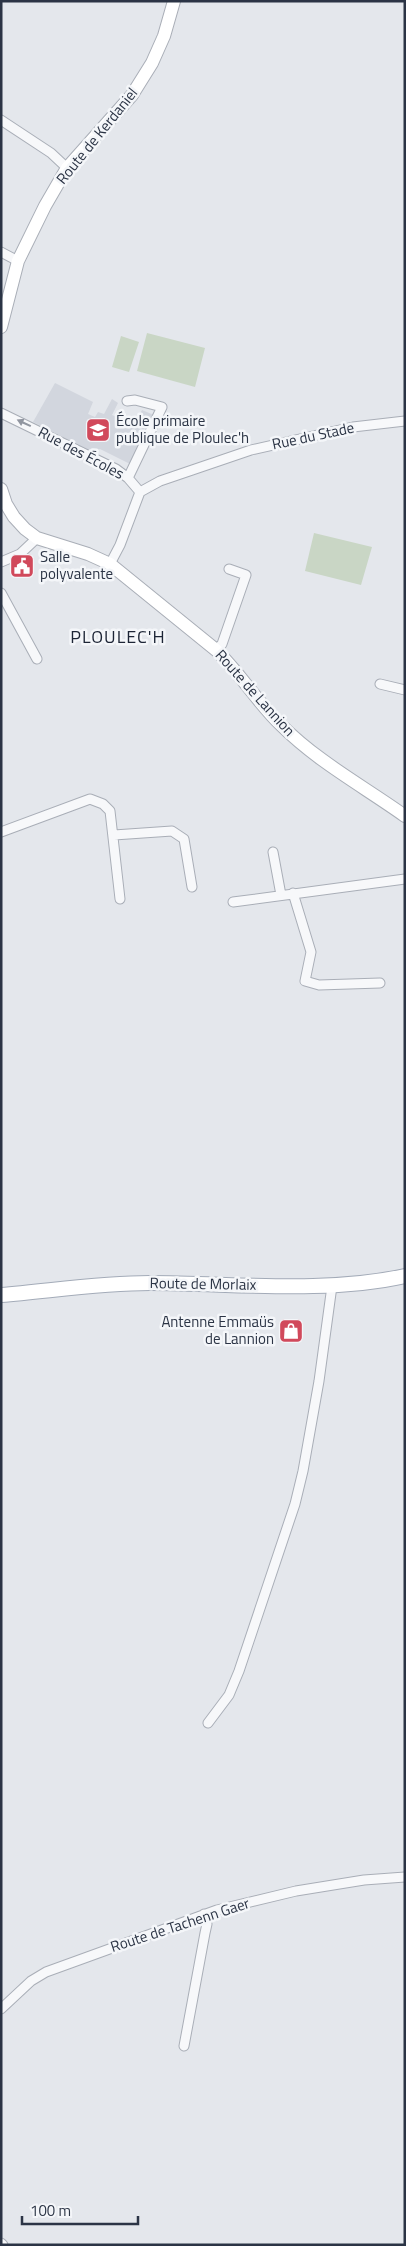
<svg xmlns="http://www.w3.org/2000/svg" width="406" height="2246" viewBox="0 0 406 2246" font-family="'Titillium Web',sans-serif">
<rect width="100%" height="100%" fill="#e4e7ec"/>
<!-- built -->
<path fill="#d2d6de" d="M 55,383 L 93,402 L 88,414 L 95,417 L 98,412 L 104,414 L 112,399 L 118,403 L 112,415 L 119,418 L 122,414 L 136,421 L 142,410 L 154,415 L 130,464 L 100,449 L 93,452 L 33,422 Z"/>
<!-- green -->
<path fill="#c9d6c5" d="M 147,333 L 205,348 L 195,387 L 137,371 Z
M 121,336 L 139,342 L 129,372 L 112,367 Z
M 314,533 L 372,547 L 361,585 L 305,571 Z"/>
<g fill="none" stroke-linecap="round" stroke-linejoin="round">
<defs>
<path id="street" d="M 1,120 L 51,153 L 67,168
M 1,252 L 18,261
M 127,401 L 135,400 L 162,407 L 128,478
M 1,413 L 116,469 L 128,478 L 140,492
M 140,492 L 160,481 L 251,450 L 353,427 L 405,421
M 1,562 L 20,554 L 37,538
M 110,564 L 120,545 L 140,492
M 1,593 L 37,659
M 216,650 L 222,644 L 246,575 L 229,569
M 380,684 L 405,690
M 1,832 L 90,799 L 103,804 L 110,811 L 120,899
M 114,835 L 172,831 L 184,839 L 192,887
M 273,852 L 281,895
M 293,893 L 311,952 L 305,981 L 319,985 L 380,983
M 233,902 L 405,879
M 208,1723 L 229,1695 L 239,1671 L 295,1504 L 303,1471 L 319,1381 L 332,1286
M 1,2009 L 31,1981 L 46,1972 L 217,1910 L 296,1891 L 364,1880 L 405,1877
M 184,2046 L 205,1933 L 207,1924 L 204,1914
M 1,2243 L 3,2245"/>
<path id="secondary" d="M 1,327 L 18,261 L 45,206 L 67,168 L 132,95 L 152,63 L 164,36 L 174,1
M 1,489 L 6,504 L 14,517 L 25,529 L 37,538 L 88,554 L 110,564 L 216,650 C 240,673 257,702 281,725 C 318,762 363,786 405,816"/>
<path id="primary" d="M 1,1295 C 50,1291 100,1283 150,1283 C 233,1283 323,1294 405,1276"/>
</defs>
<!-- street casing -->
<use href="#street" stroke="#a9aeb7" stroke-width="11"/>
<!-- secondary casing -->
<use href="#secondary" stroke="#a9aeb7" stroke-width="14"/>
<!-- primary casing -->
<use href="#primary" stroke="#a3abb8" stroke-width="16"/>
<!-- street -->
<use href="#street" stroke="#f7f8fa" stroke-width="9"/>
<!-- secondary -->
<use href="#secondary" stroke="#fff" stroke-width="12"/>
<!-- primary -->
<use href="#primary" stroke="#fff" stroke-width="14"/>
</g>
<!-- one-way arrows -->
<defs><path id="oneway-solid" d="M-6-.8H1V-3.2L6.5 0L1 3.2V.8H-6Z" transform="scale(1.25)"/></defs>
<use fill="#9196a0" href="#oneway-solid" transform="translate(24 423) rotate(-155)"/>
<!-- icons -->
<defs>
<symbol id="school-square" viewBox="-11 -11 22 22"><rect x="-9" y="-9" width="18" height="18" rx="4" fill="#d1495b" stroke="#f4f6f9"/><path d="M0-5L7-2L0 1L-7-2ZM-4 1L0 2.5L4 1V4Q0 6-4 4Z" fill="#fff"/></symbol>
<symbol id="civic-square" viewBox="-11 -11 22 22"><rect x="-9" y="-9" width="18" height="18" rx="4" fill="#d1495b" stroke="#f4f6f9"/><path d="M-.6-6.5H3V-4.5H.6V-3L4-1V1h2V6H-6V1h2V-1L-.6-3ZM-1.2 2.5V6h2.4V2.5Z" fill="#fff"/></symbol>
<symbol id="shop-square" viewBox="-11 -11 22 22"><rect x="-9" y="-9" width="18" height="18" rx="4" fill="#d1495b" stroke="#f4f6f9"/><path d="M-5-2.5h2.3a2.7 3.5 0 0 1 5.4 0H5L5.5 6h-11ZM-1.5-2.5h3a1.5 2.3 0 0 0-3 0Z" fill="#fff"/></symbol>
</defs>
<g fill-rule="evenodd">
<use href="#school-square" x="84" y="416" width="28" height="28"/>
<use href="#civic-square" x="8" y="552" width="28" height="28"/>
<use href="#shop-square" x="277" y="1317" width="28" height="28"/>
</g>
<g text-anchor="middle" stroke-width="5" stroke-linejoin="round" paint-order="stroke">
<!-- street labels -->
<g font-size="15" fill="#2b3445" stroke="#f4f6f9">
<text transform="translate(97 136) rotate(-51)" y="5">Route de Kerdaniel</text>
<text transform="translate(313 436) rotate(-12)" y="5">Rue du Stade</text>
<text transform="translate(81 453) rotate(28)" y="5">Rue des Écoles</text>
<text transform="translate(255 693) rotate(48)" y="5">Route de Lannion</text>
<text transform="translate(203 1284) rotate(1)" y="5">Route de Morlaix</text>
<text transform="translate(180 1925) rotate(-18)" y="5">Route de Tachenn Gaer</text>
</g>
<!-- poi labels -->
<g font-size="15" fill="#2b3445" stroke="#f4f6f9" text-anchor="start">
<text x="116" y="426">École primaire<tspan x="116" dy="17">publique de Ploulec'h</tspan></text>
<text x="40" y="562">Salle<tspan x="40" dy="17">polyvalente</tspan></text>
<text x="274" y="1327" text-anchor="end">Antenne Emmaüs<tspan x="274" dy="17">de Lannion</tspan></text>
</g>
<!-- quarter labels -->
<g font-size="18" letter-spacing="1" fill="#1d2536" stroke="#f4f6f9">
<text x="118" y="643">PLOULEC'H</text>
</g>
</g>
<!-- border -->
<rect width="406" height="2246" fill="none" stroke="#2b3445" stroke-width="5"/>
<!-- scale -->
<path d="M22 2216v8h116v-8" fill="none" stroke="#2b3445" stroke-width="2.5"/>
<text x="30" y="2216" font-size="15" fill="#2b3445" stroke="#f4f6f9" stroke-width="4" paint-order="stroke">100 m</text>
</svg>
